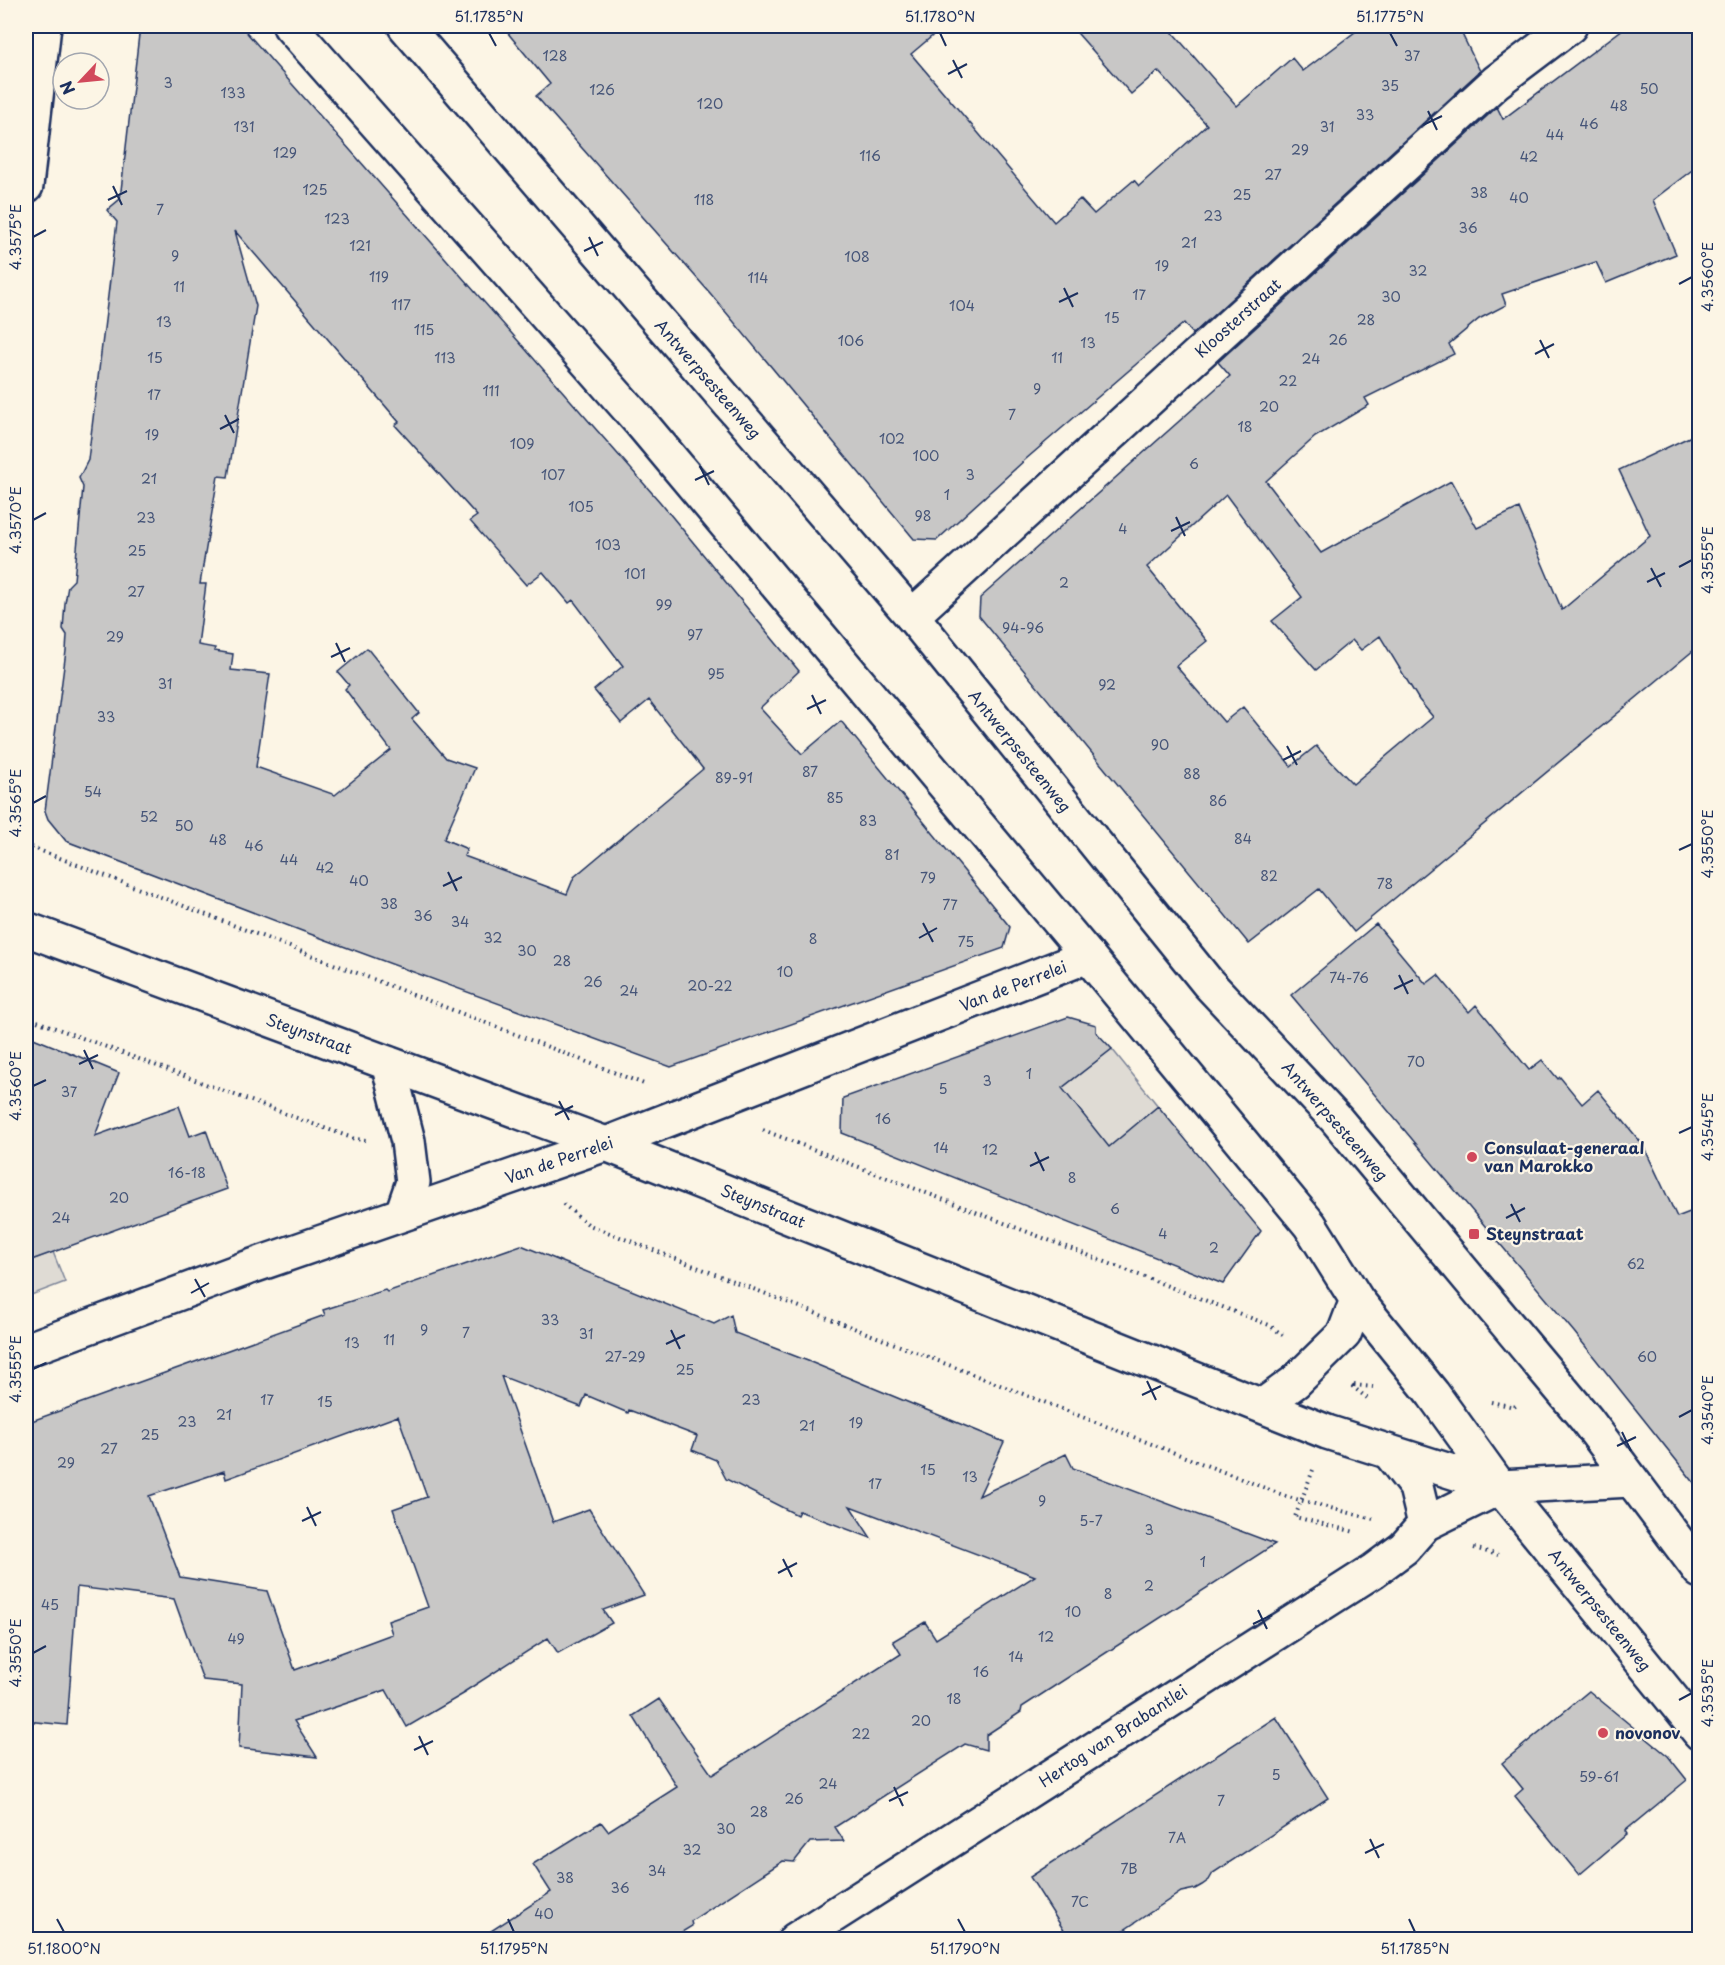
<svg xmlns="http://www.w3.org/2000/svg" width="1725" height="1965" viewBox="0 0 1725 1965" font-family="'Playpen Sans',sans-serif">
<rect width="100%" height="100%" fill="#fcf5e5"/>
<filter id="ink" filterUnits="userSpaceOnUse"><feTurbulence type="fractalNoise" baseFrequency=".0167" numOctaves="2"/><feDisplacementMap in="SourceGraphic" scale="12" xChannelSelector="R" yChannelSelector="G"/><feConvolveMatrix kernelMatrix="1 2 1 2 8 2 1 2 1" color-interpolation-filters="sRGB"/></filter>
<g filter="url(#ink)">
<!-- green -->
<path fill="#dfdbd4" stroke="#7d8599" stroke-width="1.5" d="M 1112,1049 L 1158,1106 L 1109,1147 L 1024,1117 Z
M 53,1252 L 65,1282 L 26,1297 L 26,1262 Z"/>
<!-- building -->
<path fill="#c8c7c6" stroke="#1b2f5e" stroke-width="1.5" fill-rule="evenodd" d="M 140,26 L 241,26 L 660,502 L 799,671 L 760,708 L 802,754 L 841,721 L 1010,927 L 1004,948 L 671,1067 L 302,931 L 66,841 L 48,819 L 45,811 L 66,651 L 67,635 L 63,629 L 65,603 L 68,586 L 74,580 L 83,487 L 79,478 L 88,460 L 117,222 L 107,210 L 120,199 ZM 235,231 L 399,422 L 395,425 L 477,516 L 470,521 L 526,585 L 543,572 L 569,603 L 573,600 L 623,666 L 594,690 L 621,723 L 649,700 L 703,769 L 574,877 L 567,894 L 464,856 L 467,849 L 444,839 L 475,768 L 446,758 L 412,719 L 419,713 L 367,648 L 338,672 L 349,685 L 345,689 L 391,750 L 335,795 L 256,767 L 270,674 L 231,670 L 233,654 L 214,651 L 215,648 L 198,645 L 206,584 L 200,584 L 218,476 L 228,477 L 256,306 Z
M 502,26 L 944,26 L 911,54 L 1054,222 L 1080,199 L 1094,214 L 1134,180 L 1139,186 L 1207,125 L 1158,71 L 1131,94 L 1071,26 L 1167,26 L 1237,106 L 1292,58 L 1303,71 L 1363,26 L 1458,26 L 1480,71 L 1193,334 L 1184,323 L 1026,459 L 937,540 L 914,539 L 710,293 L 536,96 L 550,84 Z
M 1627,26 L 1700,26 L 1700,164 L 1653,200 L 1676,254 L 1606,283 L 1596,262 L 1502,294 L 1506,305 L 1479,319 L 1449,344 L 1454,354 L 1365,398 L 1369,405 L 1315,437 L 1266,481 L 1321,553 L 1451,481 L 1477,528 L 1519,508 L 1562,610 L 1650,536 L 1619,470 L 1700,432 L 1700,645 L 1354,932 L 1319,889 L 1249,944 L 979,616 L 980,598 L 1230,376 L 1218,362 L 1497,107 L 1503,119 ZM 1226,495 L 1302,597 L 1272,621 L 1316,670 L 1352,640 L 1361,650 L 1380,636 L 1419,700 L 1433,717 L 1353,784 L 1316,746 L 1291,766 L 1243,707 L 1224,722 L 1176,666 L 1207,641 L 1147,567 Z
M 1376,924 L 1426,984 L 1438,975 L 1469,1012 L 1476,1005 L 1529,1070 L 1542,1060 L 1558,1079 L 1560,1077 L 1582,1104 L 1598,1090 L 1643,1145 L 1677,1217 L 1700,1208 L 1700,1490 L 1574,1332 L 1291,995 Z
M 1068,1017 L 1096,1025 L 1096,1032 L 1112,1049 L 1062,1088 L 1109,1147 L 1158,1106 L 1261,1231 L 1223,1284 L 842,1133 L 843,1098 Z
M 26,1035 L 119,1073 L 95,1136 L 179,1106 L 190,1136 L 206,1130 L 227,1189 L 26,1262 Z
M 521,1245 L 714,1324 L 731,1315 L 735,1333 L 808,1361 L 1004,1442 L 979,1496 L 1066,1454 L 1073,1468 L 1275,1544 L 1022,1707 L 1021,1712 L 986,1735 L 986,1750 L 965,1744 L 835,1827 L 844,1841 L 810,1842 L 794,1862 L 783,1861 L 691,1921 L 692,1926 L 669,1940 L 477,1940 L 551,1892 L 533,1864 L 601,1822 L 608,1831 L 677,1787 L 633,1716 L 659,1699 L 712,1775 L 901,1654 L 893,1641 L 925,1622 L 936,1639 L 1035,1576 L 850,1506 L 871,1538 L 799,1511 L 797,1515 L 726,1479 L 716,1460 L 692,1450 L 697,1436 L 629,1410 L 628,1413 L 586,1395 L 581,1407 L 501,1376 L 553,1522 L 589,1509 L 644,1595 L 603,1610 L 612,1623 L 558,1653 L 548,1638 L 464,1692 L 465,1693 L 407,1727 L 386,1690 L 294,1721 L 317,1757 L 239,1748 L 242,1684 L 203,1680 L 174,1599 L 77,1587 L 67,1725 L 26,1721 L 26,1423 L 325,1315 L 323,1310 L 385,1290 L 387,1292 ZM 398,1416 L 427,1497 L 393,1509 L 428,1607 L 388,1621 L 392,1634 L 295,1670 L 267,1591 L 180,1577 L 149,1496 L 224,1471 L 226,1479 Z
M 1589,1691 L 1668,1756 L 1687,1780 L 1625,1831 L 1627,1834 L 1579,1875 L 1515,1796 L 1523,1789 L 1502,1763 Z
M 1276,1717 L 1328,1798 L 1213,1873 L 1209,1880 L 1202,1885 L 1195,1889 L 1181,1892 L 1109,1940 L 1070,1940 L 1030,1877 Z"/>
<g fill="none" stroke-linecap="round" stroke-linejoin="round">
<defs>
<path id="minor" d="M 26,186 L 44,26
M 912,616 L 1496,82 L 1570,26
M 26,1350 L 247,1268 L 606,1144 L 1088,956
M 1389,1452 L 1416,1487 L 1425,1524
M 795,1940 L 1373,1571 L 1404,1548 L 1425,1524 L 1500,1487"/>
<path id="tertiary" d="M 290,26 L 641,423 L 1088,956 L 1310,1225 L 1357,1300 L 1433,1394 L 1500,1487 L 1700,1733
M 405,26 L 912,616 L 1208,983 L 1336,1119 L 1586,1419 L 1700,1571
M 26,929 L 606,1144 L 1327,1432 L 1500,1487 L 1631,1480
M 388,1063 L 408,1141 L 413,1182 L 402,1214
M 1262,1406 L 1295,1382 L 1344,1334 L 1357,1300"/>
</defs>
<!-- minor casing -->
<use href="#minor" stroke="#1b2f5e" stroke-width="38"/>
<!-- tertiary casing -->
<use href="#tertiary" stroke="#1b2f5e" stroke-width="38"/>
<!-- path -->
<path stroke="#1b2f5e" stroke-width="4" stroke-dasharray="1.5 4.5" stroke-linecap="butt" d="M 26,845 L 644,1084
M 26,1017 L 302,1120 L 355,1139 L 366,1140
M 763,1130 L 1269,1325 L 1283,1335
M 563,1204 L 589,1225 L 1288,1497 L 1373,1519
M 1354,1385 L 1373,1387
M 1352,1386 L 1367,1398
M 1491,1402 L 1514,1407 L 1518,1404
M 1313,1470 L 1295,1517 L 1355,1532
M 1474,1548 L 1498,1555"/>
<!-- minor -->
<use href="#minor" stroke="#fcf5e5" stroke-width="33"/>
<!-- tertiary -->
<use href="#tertiary" stroke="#fcf5e5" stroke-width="33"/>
</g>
</g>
<!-- ticks -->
<path fill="none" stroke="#1b2f5e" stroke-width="2" d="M 489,33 L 496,46M 940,33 L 946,46M 1390,33 L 1397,46M 953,60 L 962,78M 948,74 L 967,64M 1428,111 L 1437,130M 1423,125 L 1442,116M 113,186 L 122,205M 108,200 L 127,191M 33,237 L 46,230M 589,237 L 598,256M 584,251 L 603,242M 1679,284 L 1692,277M 1064,288 L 1073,307M 1059,302 L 1078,293M 1540,340 L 1549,358M 1535,354 L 1554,344M 225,415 L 234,433M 220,429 L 239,419M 700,466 L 709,485M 695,480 L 714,471M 1176,517 L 1185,536M 33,520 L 46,513M 1171,531 L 1190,522M 1679,567 L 1692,560M 1651,568 L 1661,587M 1647,582 L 1665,573M 336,643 L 345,662M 331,657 L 350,648M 812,695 L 821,714M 807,709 L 826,700M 1287,746 L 1297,765M 1283,760 L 1301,751M 33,803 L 46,796M 1679,850 L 1692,844M 448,872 L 457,891M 443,886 L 462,877M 923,923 L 933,942M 919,938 L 937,928M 1399,975 L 1408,994M 1394,989 L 1413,980M 84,1050 L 93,1069M 79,1064 L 98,1055M 33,1086 L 46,1080M 559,1101 L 569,1120M 555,1115 L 573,1106M 1679,1133 L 1692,1127M 1035,1152 L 1044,1171M 1030,1166 L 1049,1157M 1511,1204 L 1520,1222M 1506,1218 L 1525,1208M 195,1279 L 205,1297M 191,1293 L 209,1283M 671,1330 L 680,1349M 666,1344 L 685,1335M 33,1369 L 46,1363M 1147,1381 L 1156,1400M 1142,1395 L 1161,1386M 1679,1417 L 1692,1410M 1622,1432 L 1631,1451M 1617,1446 L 1636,1437M 307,1507 L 316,1526M 302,1521 L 321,1512M 783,1559 L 792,1577M 778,1573 L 797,1563M 1258,1610 L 1267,1629M 1253,1624 L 1272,1615M 33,1653 L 46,1646M 1679,1700 L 1692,1693M 419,1736 L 428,1755M 414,1750 L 433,1741M 894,1787 L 903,1806M 889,1801 L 908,1792M 1370,1839 L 1379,1858M 1365,1853 L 1384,1844M 57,1919 L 64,1932M 508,1919 L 514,1932M 958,1919 L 965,1932M 1409,1919 L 1415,1932"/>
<!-- markers -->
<g fill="#d1495b" stroke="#fcf5e5" stroke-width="2">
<circle cx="1472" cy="1157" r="6"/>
<rect x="1468" y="1228" width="12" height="12" rx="3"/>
<circle cx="1603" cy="1733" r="6"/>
</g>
<g text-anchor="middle" stroke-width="4.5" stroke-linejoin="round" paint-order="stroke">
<!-- number labels -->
<g font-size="14" fill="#465578">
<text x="555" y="61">128</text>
<text x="1412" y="61">37</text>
<text x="168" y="88">3</text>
<text x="1390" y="91">35</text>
<text x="1649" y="94">50</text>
<text x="602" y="95">126</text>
<text x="233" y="98">133</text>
<text x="710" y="109">120</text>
<text x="1619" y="111">48</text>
<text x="1365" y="120">33</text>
<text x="1589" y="129">46</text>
<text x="244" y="132">131</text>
<text x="1327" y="132">31</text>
<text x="1555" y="140">44</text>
<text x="1300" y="155">29</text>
<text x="285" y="158">129</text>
<text x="870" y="161">116</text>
<text x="1529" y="162">42</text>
<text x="1273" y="180">27</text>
<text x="315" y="195">125</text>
<text x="1479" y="198">38</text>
<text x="1242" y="200">25</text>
<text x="1519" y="203">40</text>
<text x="704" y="205">118</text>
<text x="160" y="215">7</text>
<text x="1213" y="221">23</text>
<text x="337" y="224">123</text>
<text x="1468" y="233">36</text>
<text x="1189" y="248">21</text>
<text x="360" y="251">121</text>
<text x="175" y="261">9</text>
<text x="857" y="262">108</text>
<text x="1162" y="271">19</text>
<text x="1418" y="276">32</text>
<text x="379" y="282">119</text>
<text x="758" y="283">114</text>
<text x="179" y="292">11</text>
<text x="1139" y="300">17</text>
<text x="1391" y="302">30</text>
<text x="401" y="310">117</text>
<text x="962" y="311">104</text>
<text x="1112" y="323">15</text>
<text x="1366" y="325">28</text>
<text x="164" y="327">13</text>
<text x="424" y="335">115</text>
<text x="1338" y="345">26</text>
<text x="851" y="346">106</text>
<text x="1088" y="348">13</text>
<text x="155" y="363">15</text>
<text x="445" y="363">113</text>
<text x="1057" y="363">11</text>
<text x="1311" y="364">24</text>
<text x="1288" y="386">22</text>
<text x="1037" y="394">9</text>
<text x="491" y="396">111</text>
<text x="154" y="400">17</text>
<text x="1269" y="412">20</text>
<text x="1012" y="420">7</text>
<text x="1245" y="432">18</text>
<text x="152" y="440">19</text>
<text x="892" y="444">102</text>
<text x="522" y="449">109</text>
<text x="926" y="461">100</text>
<text x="1194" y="469">6</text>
<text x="553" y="480">107</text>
<text x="970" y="480">3</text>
<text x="149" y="484">21</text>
<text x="947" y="500">1</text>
<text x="581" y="512">105</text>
<text x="923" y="521">98</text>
<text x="146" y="523">23</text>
<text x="1123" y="534">4</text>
<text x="608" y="550">103</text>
<text x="137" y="556">25</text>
<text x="635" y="579">101</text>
<text x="1064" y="588">2</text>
<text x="136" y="597">27</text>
<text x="664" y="610">99</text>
<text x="1023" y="633">94-96</text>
<text x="695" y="640">97</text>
<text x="115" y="642">29</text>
<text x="716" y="679">95</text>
<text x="165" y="689">31</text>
<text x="1107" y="690">92</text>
<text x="106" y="722">33</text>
<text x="1160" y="750">90</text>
<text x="810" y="777">87</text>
<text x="1192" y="779">88</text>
<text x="734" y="783">89-91</text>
<text x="93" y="797">54</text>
<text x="835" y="803">85</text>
<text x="1218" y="806">86</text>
<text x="149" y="822">52</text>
<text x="868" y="826">83</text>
<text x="184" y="831">50</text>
<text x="1243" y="844">84</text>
<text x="218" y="845">48</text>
<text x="254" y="851">46</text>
<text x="892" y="860">81</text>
<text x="289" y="865">44</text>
<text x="325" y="873">42</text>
<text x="1269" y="881">82</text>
<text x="928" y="883">79</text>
<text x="359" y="886">40</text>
<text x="1385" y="889">78</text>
<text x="389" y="909">38</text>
<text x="950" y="910">77</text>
<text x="423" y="921">36</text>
<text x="460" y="927">34</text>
<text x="493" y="943">32</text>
<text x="813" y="944">8</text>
<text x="966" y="947">75</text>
<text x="527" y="956">30</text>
<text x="562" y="966">28</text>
<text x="785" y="977">10</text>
<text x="1349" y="983">74-76</text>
<text x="593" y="987">26</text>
<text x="710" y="991">20-22</text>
<text x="629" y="996">24</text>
<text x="1416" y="1067">70</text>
<text x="1029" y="1079">1</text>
<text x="987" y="1086">3</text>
<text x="943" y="1094">5</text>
<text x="69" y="1097">37</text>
<text x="883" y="1124">16</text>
<text x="941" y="1153">14</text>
<text x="990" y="1155">12</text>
<text x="187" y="1178">16-18</text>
<text x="1072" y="1183">8</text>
<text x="119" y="1203">20</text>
<text x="1115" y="1214">6</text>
<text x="61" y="1223">24</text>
<text x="1163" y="1239">4</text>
<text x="1214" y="1253">2</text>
<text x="1636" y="1269">62</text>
<text x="550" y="1325">33</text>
<text x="424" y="1335">9</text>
<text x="466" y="1338">7</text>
<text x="586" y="1339">31</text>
<text x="389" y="1345">11</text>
<text x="352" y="1348">13</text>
<text x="625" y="1362">27-29</text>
<text x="1647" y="1362">60</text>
<text x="685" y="1375">25</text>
<text x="267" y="1405">17</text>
<text x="751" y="1405">23</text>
<text x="325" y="1407">15</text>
<text x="224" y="1420">21</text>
<text x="187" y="1427">23</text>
<text x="856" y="1428">19</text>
<text x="807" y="1431">21</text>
<text x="150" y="1440">25</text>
<text x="109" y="1454">27</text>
<text x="66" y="1468">29</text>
<text x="928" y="1475">15</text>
<text x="970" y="1482">13</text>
<text x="875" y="1489">17</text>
<text x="1042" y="1506">9</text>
<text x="1091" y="1526">5-7</text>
<text x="1149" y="1535">3</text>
<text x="1203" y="1567">1</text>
<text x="1149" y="1591">2</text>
<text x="1108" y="1599">8</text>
<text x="50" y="1610">45</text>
<text x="1073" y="1617">10</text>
<text x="1046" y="1642">12</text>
<text x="236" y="1644">49</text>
<text x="1016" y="1662">14</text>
<text x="981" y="1677">16</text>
<text x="954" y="1704">18</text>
<text x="921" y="1726">20</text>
<text x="861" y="1739">22</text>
<text x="1276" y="1780">5</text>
<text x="1599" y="1782">59-61</text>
<text x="828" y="1789">24</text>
<text x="794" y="1804">26</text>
<text x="1221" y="1806">7</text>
<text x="759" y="1817">28</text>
<text x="726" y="1834">30</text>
<text x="1177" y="1843">7A</text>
<text x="692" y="1855">32</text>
<text x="1129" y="1874">7B</text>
<text x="657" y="1876">34</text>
<text x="565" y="1883">38</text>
<text x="620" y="1893">36</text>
<text x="1080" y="1907">7C</text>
<text x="544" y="1919">40</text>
</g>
<!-- street labels -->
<g font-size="16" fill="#1b2f5e" stroke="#fcf5e5">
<text transform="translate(1238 318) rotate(-42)" y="6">Kloosterstraat</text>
<text transform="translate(708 379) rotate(49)" y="6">Antwerpsesteenweg</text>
<text transform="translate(1020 751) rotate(51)" y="6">Antwerpsesteenweg</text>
<text transform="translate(1013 986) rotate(-21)" y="6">Van de Perrelei</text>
<text transform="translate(309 1034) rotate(20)" y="6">Steynstraat</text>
<text transform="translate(1335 1121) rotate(49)" y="6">Antwerpsesteenweg</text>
<text transform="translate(559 1160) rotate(-19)" y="6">Van de Perrelei</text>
<text transform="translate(763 1206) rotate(22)" y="6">Steynstraat</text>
<text transform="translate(1600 1610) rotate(51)" y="6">Antwerpsesteenweg</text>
<text transform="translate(1113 1736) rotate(-33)" y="6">Hertog van Brabantlei</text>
</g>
<!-- poi labels -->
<g font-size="16" font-weight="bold" fill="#1b2f5e" stroke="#fcf5e5" text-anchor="start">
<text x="1484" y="1154">Consulaat-generaal<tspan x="1484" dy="18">van Marokko</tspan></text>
<text x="1486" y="1240">Steynstraat</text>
<text x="1615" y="1739">novonov</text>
</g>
</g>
<!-- margin -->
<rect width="1725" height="1965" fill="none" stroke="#fcf5e5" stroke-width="66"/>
<!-- north arrow -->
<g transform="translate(81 81) rotate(244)"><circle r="28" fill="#fcf5e5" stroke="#a2a6af" stroke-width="1.5"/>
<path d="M0-4.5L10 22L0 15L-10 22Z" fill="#d1495b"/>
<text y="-9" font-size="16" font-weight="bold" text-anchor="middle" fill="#1b2f5e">N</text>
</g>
<rect x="33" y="33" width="1659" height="1899" fill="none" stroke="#1b2f5e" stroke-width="2"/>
<g font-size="15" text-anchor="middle" fill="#1b2f5e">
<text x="489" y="22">51.1785°N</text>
<text x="940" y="22">51.1780°N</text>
<text x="1390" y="22">51.1775°N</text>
<text transform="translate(16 237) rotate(-90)" y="5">4.3575°E</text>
<text transform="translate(1708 277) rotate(-90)" y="5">4.3560°E</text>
<text transform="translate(16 520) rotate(-90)" y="5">4.3570°E</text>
<text transform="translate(1708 560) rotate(-90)" y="5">4.3555°E</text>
<text transform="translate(16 803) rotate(-90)" y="5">4.3565°E</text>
<text transform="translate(1708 844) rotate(-90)" y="5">4.3550°E</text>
<text transform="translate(16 1086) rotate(-90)" y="5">4.3560°E</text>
<text transform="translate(1708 1127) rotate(-90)" y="5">4.3545°E</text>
<text transform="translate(16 1369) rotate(-90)" y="5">4.3555°E</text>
<text transform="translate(1708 1410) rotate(-90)" y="5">4.3540°E</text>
<text transform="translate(16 1653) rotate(-90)" y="5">4.3550°E</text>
<text transform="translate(1708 1693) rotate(-90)" y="5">4.3535°E</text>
<text x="64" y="1954">51.1800°N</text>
<text x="514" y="1954">51.1795°N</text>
<text x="965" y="1954">51.1790°N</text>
<text x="1415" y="1954">51.1785°N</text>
</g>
</svg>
